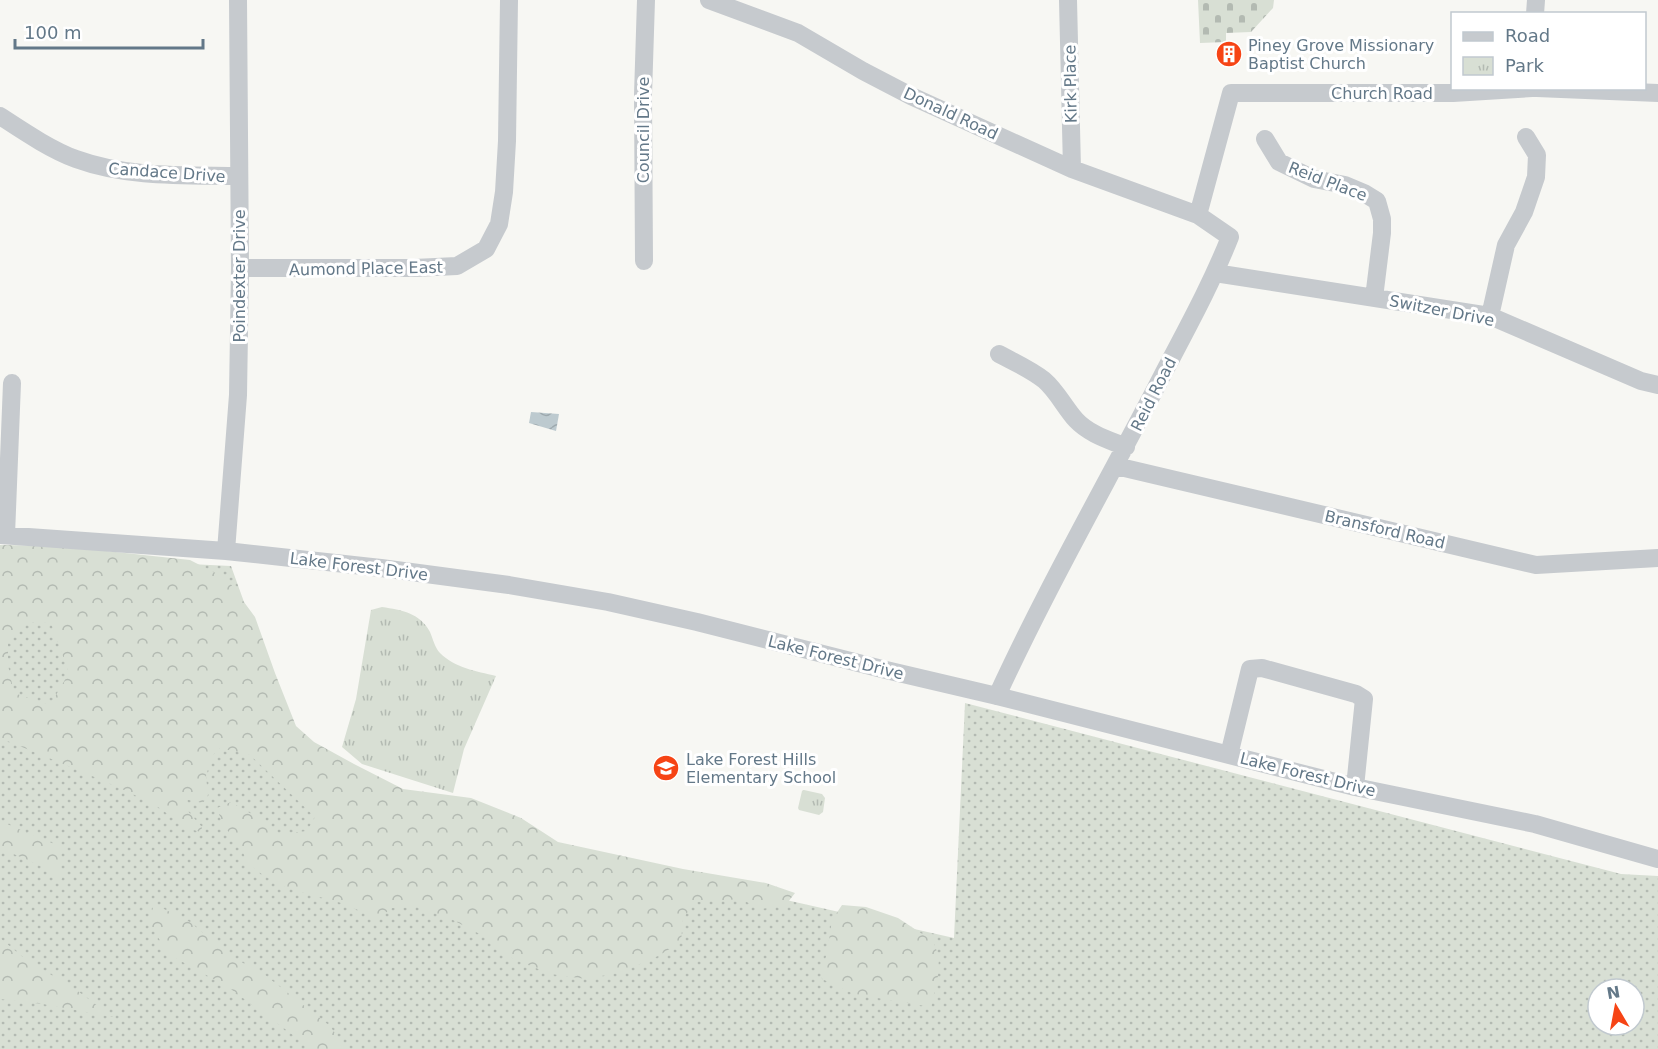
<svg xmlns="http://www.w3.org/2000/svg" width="1658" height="1049" viewBox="0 0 1658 1049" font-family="'DejaVu Sans',sans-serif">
<defs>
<pattern id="grass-dots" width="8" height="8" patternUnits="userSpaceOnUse" patternTransform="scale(1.5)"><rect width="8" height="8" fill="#d8dfd4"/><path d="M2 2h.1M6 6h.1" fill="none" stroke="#b3bab2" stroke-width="1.8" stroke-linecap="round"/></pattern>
<pattern id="forest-crowns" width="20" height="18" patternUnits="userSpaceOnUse" patternTransform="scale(1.5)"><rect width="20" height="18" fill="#d8dfd4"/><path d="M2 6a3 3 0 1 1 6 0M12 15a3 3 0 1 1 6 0" fill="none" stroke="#b3bab2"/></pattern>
<pattern id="cemetery-stones" width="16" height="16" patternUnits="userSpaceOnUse" patternTransform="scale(1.5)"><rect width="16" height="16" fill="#d8dfd4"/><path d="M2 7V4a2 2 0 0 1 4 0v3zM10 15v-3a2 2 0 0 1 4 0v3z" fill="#b3bab2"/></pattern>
<pattern id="park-tufts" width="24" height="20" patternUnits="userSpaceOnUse" patternTransform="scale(1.5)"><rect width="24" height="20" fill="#d8dfd4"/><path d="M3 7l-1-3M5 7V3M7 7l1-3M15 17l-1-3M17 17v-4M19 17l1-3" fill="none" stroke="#b3bab2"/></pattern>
<pattern id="water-waves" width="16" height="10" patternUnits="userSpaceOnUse" patternTransform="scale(1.5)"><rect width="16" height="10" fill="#bdcacf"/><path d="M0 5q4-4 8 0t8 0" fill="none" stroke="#9da9ae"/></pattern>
</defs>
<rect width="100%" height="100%" fill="#f7f7f3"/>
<!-- grass -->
<path fill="url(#grass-dots)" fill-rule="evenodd" d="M 0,555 L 231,566 L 313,793 L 954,938 L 965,703 L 1621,874 L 1658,876 L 1658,1049 L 0,1049 ZM 1598,989 L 1634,989 L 1634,1025 L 1598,1025 Z"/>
<!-- forest -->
<path fill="url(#forest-crowns)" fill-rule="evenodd" d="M 0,545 L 60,546 L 190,560 L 227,579 L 255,617 L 275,673 L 296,726 L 314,742 L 354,764 L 403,789 L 471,798 L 521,818 L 558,842 L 683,869 L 766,883 L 795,893 L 785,906 L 760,909 L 741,899 L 696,902 L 683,918 L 681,942 L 658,956 L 622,972 L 586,979 L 551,974 L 513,959 L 493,941 L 451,919 L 417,907 L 392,908 L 377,919 L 345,904 L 287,888 L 263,875 L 248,864 L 238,841 L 223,826 L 217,808 L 231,802 L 255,816 L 279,834 L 307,831 L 315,817 L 250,755 L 220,748 L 212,756 L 206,776 L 208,795 L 203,803 L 184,799 L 186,809 L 202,827 L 201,832 C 180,828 168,811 149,802 C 101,778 50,759 0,738 ZM 29,622 L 51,623 L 69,673 L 50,705 L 14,693 L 8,665 L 8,641 Z
M 0,821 L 59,846 L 62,879 L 43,867 L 0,848 Z
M 154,904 L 190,922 L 232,957 L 265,975 L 330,1026 L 346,1049 L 312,1049 L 228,987 L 168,954 L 149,922 Z
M 842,905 L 866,907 L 898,918 L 933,941 L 939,957 L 938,976 L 931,1007 L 854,994 L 822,979 L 821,973 L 827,953 L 832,920 Z
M 0,938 L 24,958 L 79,992 L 113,1017 L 43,1004 L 0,999 Z"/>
<!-- cemetery -->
<path fill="url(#cemetery-stones)" d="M 1198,0 L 1274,0 L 1273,8 L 1251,32 L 1226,33 L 1226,42 L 1200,43 Z"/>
<!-- park -->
<path fill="url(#park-tufts)" d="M 382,607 C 402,610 420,613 430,632 C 433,639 435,648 440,653 C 455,668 476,671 496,676 L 464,749 L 453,793 L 362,764 L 342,747 L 356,699 L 371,610 Z
M 804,790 L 822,794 L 825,798 L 823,812 L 819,815 L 799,810 L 798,808 L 802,791 Z"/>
<!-- water -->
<path fill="url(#water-waves)" d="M 531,412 L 559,414 L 556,431 L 529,423 Z"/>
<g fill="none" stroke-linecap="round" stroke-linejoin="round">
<!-- minor -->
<path stroke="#c6cace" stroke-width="18" d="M 709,0 L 798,33 L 863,71 L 911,96 L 1072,169 L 1198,215
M 1068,0 L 1072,169
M 1535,14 L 1536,0
M 1537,88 L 1658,93
M 0,116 C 23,131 51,150 76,159 C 128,178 185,175 239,176
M 1265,139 L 1279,162 L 1314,179 L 1345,185 L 1364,193 L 1377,201 L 1382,219 L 1382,233 L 1374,298
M 644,261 L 643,95 L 646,0
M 240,268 L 414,268 L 457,266 L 486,249 L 499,224 L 504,192 L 507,141 L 509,0
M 1215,273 L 1490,316 L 1641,381 L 1658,385
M 1490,316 L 1506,245 L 1524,212 L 1536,177 L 1537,155 L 1526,137
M 999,354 C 1014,362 1030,369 1044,380 C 1057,391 1065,408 1076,420 C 1089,434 1109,440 1126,447
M 1116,466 L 1536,565 L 1658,558
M 0,535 L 226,551 L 381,568 L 509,585 L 608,602 L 697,622 L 886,670 L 997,696 L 1355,787 L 1535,824 L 1658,859
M 6,535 L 12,383
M 226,551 L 238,395 L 240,268 L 238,0
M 997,696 C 1047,587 1107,483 1162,376 C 1186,330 1211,285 1230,237 L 1198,215 L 1231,93 L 1453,93 L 1532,88
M 1229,755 L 1250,669 L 1262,668 L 1356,694 L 1364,699 L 1355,787"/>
</g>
<!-- icons -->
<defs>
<symbol id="building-disc" viewBox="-11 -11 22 22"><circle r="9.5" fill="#f64415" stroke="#fff"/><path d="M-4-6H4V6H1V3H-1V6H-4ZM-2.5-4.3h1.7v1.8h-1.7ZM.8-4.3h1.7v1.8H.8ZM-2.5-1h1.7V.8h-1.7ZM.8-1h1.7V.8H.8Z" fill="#fff"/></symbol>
<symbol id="school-disc" viewBox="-11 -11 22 22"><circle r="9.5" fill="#f64415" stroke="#fff"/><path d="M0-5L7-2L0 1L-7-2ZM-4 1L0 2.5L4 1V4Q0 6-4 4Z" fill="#fff"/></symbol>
</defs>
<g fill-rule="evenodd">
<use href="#building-disc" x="1214" y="39" width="30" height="30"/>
<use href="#school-disc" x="651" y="753" width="30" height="30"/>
</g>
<g text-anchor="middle" stroke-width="6" stroke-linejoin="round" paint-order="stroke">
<!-- poi labels -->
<g font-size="16" fill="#637888" stroke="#fff" text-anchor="start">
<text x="1248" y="51">Piney Grove Missionary<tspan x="1248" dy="18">Baptist Church</tspan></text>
<text x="686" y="765">Lake Forest Hills<tspan x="686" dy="18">Elementary School</tspan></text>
</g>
<!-- street labels -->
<g font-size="16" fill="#637888" stroke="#fff">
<text transform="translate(1070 84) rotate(-91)" y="6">Kirk Place</text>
<text x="1382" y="99">Church Road</text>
<text transform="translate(951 113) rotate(25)" y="6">Donald Road</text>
<text transform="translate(643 130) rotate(-90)" y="6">Council Drive</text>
<text transform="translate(167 172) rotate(4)" y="6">Candace Drive</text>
<text transform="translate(1328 181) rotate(21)" y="6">Reid Place</text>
<text transform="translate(366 268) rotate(-1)" y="6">Aumond Place East</text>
<text transform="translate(239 276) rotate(-90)" y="6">Poindexter Drive</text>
<text transform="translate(1442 310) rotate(11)" y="6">Switzer Drive</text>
<text transform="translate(1153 394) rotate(-63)" y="6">Reid Road</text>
<text transform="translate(1385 529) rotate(13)" y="6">Bransford Road</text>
<text transform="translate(359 566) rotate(7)" y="6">Lake Forest Drive</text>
<text transform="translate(836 657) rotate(14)" y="6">Lake Forest Drive</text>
<text transform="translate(1308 774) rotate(14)" y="6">Lake Forest Drive</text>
</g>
</g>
<!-- legend -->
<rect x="1451" y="12" width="195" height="78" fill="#ffffff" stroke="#c1c9cf" stroke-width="1.5"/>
<rect x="1463" y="32" width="30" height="9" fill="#c6cace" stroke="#c1c9cf" stroke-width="1.5"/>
<text x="1505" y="42" font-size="18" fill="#637888">Road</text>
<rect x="1463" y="57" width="30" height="18" fill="url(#park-tufts)" stroke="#c1c9cf" stroke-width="1.5"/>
<text x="1505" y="72" font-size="18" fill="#637888">Park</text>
<!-- north arrow -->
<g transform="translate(1616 1007) rotate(350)"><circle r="28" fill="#ffffff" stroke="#c1c9cf" stroke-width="1.5"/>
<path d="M0-4.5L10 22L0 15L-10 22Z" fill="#f64415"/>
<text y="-9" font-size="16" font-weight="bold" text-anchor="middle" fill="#637888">N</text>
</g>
<!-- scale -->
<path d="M15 39v9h188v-9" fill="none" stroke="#637888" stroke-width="3"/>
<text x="24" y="39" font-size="18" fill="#637888" stroke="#ffffff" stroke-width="4.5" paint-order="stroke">100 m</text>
</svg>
